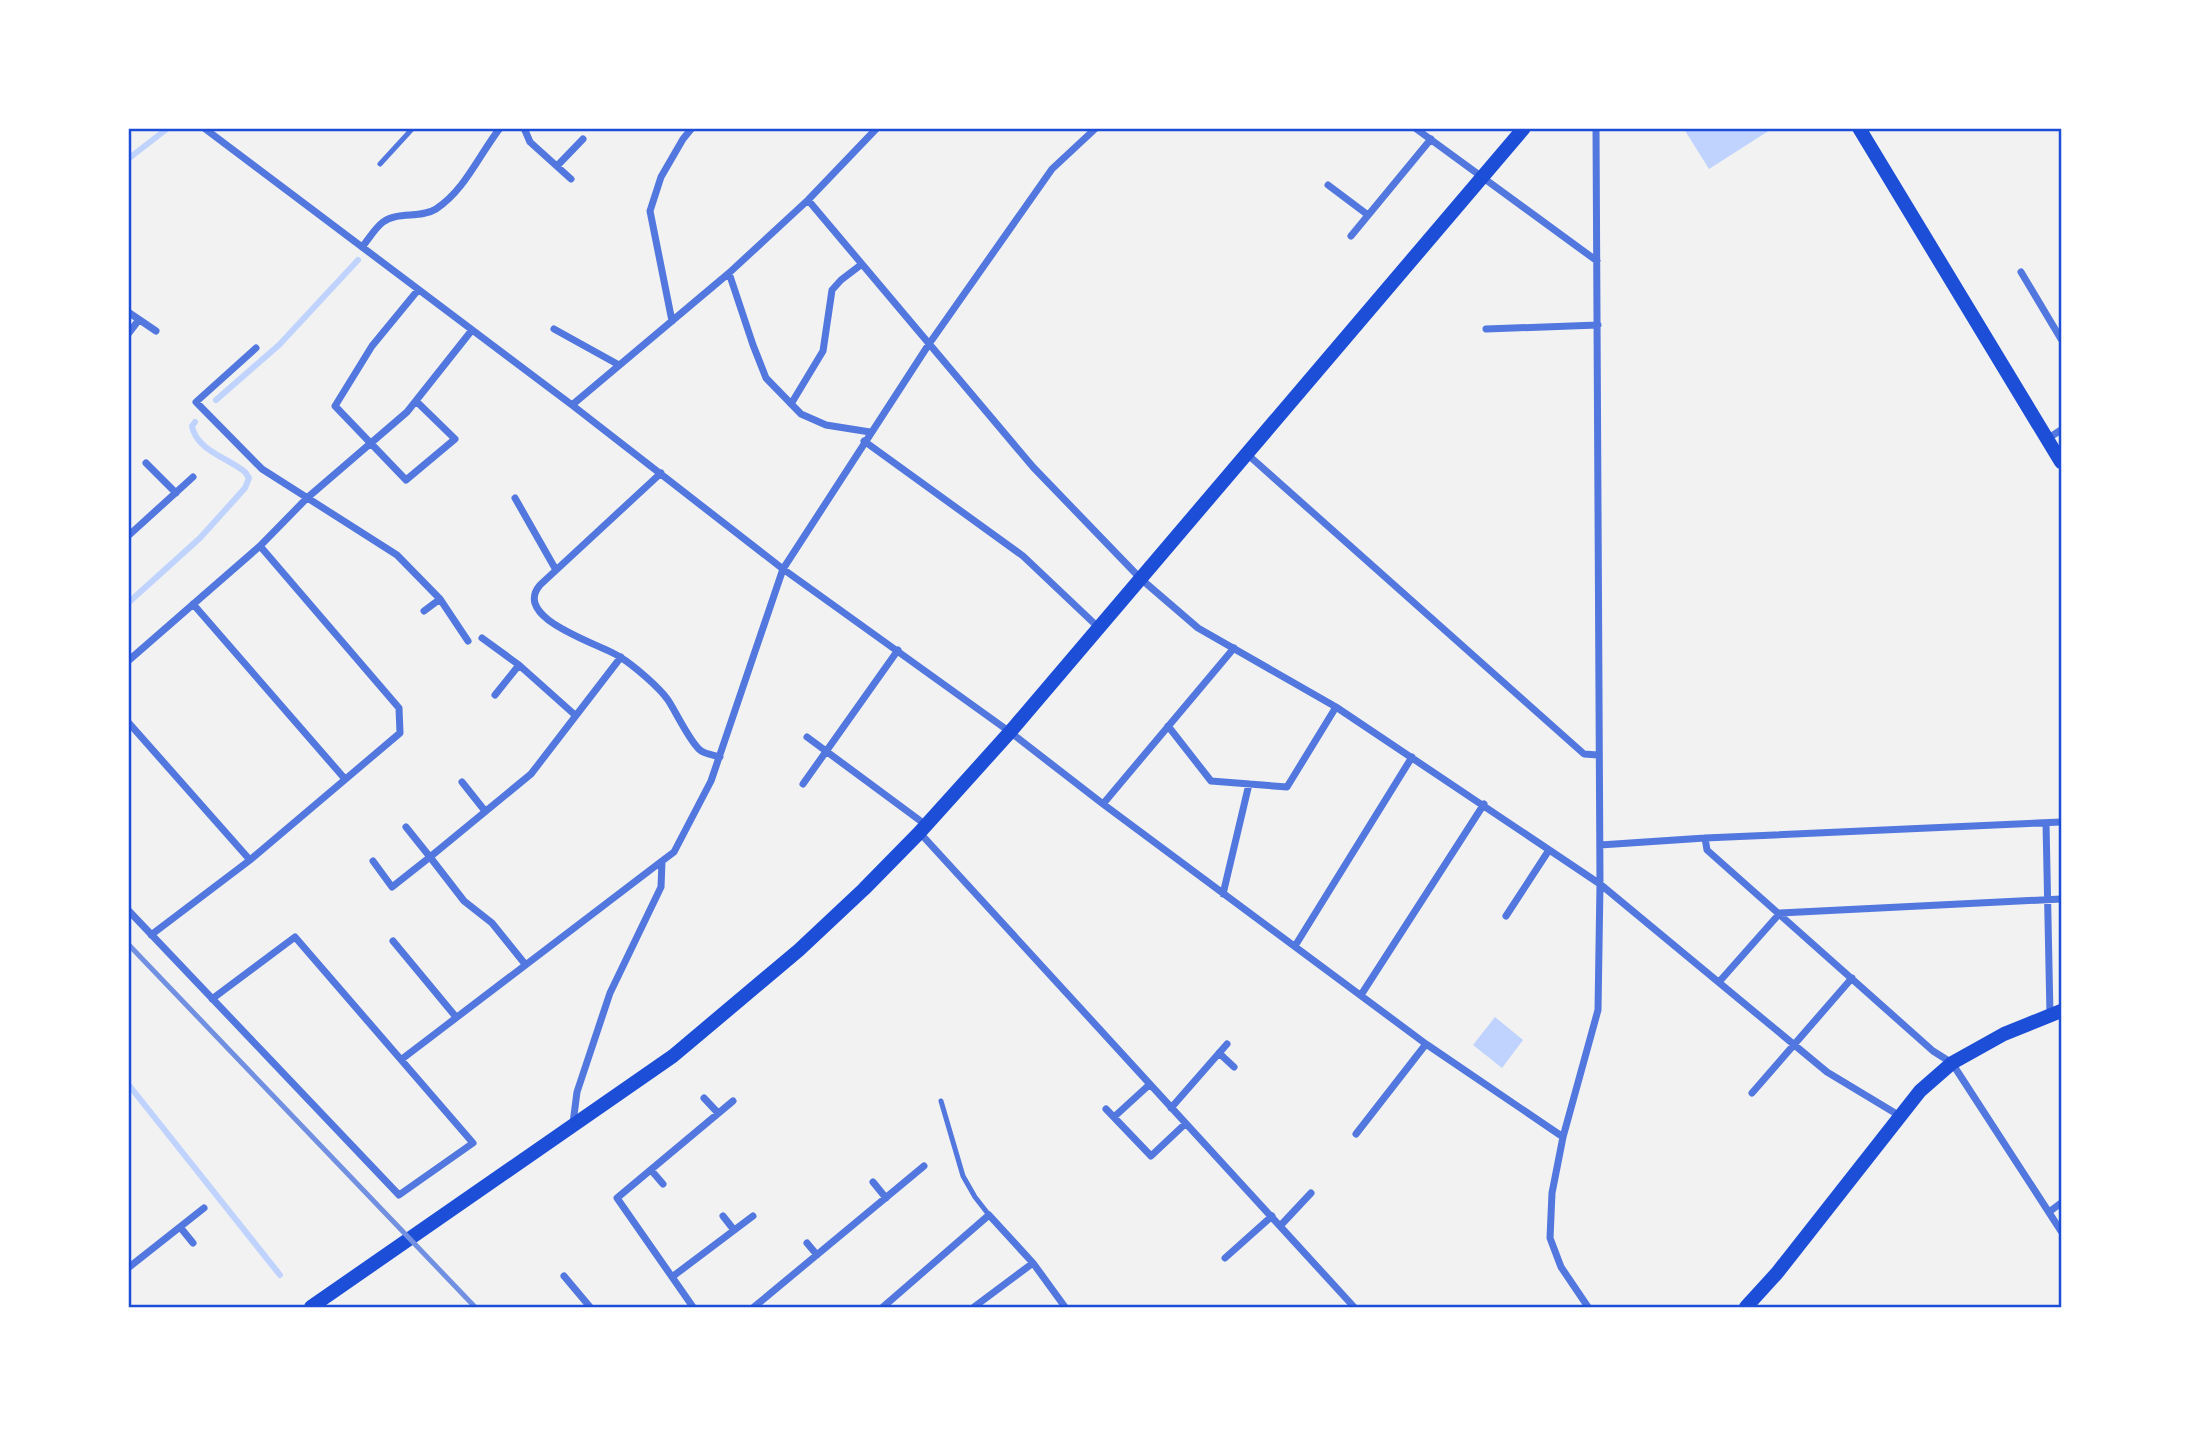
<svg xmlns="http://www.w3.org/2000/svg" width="2189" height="1435" viewBox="0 0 2189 1435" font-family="'Varela Round',sans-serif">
<rect width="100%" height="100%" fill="#f2f2f2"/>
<!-- water -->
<path fill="#bfd3fe" d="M 1686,128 L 1769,128 L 1770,130 L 1709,169 L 1684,129 Z
M 1495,1017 L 1523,1040 L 1502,1068 L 1473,1045 Z"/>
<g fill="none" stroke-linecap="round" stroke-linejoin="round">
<!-- stream -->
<path stroke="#bfd3fe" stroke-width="6" d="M 128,159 L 168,128
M 216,400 L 279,345 L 358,260
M 128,603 L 200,538 L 245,488 L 249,478 L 245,472 C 228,458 196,450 192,426 L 195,422
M 128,1084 L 280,1275"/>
<!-- service -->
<path stroke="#5277de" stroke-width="5" d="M 380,164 L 413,128
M 941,1101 L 963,1176 L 975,1197 L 989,1215"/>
<!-- minor -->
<path stroke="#5277de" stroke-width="7" d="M 204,128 L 572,405 L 783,569 L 1010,732 L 1103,804 L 1426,1044 L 1563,1137
M 524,128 L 530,142 L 571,179
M 1415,128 L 1597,261
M 557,166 L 583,139
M 1328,185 L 1368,215
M 808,200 L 1033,467 L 1141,579 L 1198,628 L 1336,707 L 1600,884 L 1827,1072 L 1900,1116
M 1351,236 L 1431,139
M 362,247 C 368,240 375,228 383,222 C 398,211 420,219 436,209 C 465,190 479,155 500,128
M 2021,272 L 2061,339
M 729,273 L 753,345 L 766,378 L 801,414 L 826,425 L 870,432
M 128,312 L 156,331
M 672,321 L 650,211 L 661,177 L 683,139 L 692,128
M 554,329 L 619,365
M 1486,329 L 1598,325
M 128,334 L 138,321
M 256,348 L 196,402 L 262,469 L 397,555 L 440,599 L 468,641
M 416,401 L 455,439 L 406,480 L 335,406 L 372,346 L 418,290
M 791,404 L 823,351 L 832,290 L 841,280 L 862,264
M 572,405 L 729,273 L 808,200 L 877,128
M 2047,439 L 2061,430
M 864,441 L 1023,556 L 1099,628
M 1247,454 L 1584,754 L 1598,755
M 146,463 L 176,493
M 661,473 L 540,585 C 511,619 601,644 620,657 C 633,665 659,687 668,700 C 676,712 690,742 700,750 C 704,754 714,755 720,757
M 515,498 L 556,570
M 128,536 L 193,477
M 193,604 L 345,779
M 424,611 L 440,599
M 482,638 L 519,665 L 575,715
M 128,661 L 260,546 L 307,498 L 407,412 L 472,330
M 495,695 L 519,665
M 128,722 L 250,860
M 1168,726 L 1211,781 L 1287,787 L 1336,707
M 807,737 L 926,825
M 462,782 L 485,811
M 803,784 L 898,650
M 1103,804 L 1234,648
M 2046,823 L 2050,1015
M 920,833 L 1354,1307
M 1705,838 L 1707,850 L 1933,1051 L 1952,1063 L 2061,1231
M 1600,845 L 1705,838 L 2061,822
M 373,861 L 392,887 L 430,857 L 406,827
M 1223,894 L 1249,784
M 128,910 C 218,1005 309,1100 399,1195 L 473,1143 L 295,937 L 212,999
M 1506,916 L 1549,850
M 151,935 L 250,860 L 400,733 L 399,708 L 260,546
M 393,941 L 456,1017
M 1295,946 L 1412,757
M 525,964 L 492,923 L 464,901 L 430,857 L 531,774 L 621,657
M 1719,982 L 1780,913 L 2061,899
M 1361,995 L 1484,804
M 1219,1053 L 1234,1067
M 402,1059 L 662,861
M 1752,1093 L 1852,978
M 704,1098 L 718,1113
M 1171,1108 L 1227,1044
M 1106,1109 L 1151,1156 L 1185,1124
M 1114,1117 L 1149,1085
M 573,1123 L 577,1092 L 610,993 L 661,887 L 662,861 L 674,852 L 711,781 L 783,569 L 929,344 L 1052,169 L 1096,128
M 1356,1134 L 1426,1044
M 651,1170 L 663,1184
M 873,1182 L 886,1198
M 2049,1212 L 2061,1203
M 723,1216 L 734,1230
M 1281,1225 L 1311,1193
M 180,1227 L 193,1243
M 807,1243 L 817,1255
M 1225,1258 L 1272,1216
M 128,1268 L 204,1208
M 564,1276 L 590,1307
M 672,1277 L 753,1216
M 693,1307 L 617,1198 L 733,1101
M 754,1307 L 924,1166
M 883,1307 L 989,1215 L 1033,1263 L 1065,1307
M 974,1307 L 1033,1263
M 1588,1307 L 1561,1267 L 1550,1238 L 1552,1193 L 1563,1137 L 1598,1010 L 1600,884 L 1596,128"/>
<!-- secondary -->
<path stroke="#1d4ed8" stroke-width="14" d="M 1859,128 L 2061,462
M 311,1307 L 673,1056 L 799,950 L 864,889 L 919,833 L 1010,732 L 1524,128
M 1746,1307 L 1777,1273 L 1920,1091 L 1952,1063 L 2004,1034 L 2061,1011"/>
<!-- rail -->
<path stroke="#7290e2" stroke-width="5" d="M 128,944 L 475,1307"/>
</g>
<!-- border -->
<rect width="2189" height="1435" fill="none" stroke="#ffffff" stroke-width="259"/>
<rect x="130" y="130" width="1930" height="1176" fill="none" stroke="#1d4ed8" stroke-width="2.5"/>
</svg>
